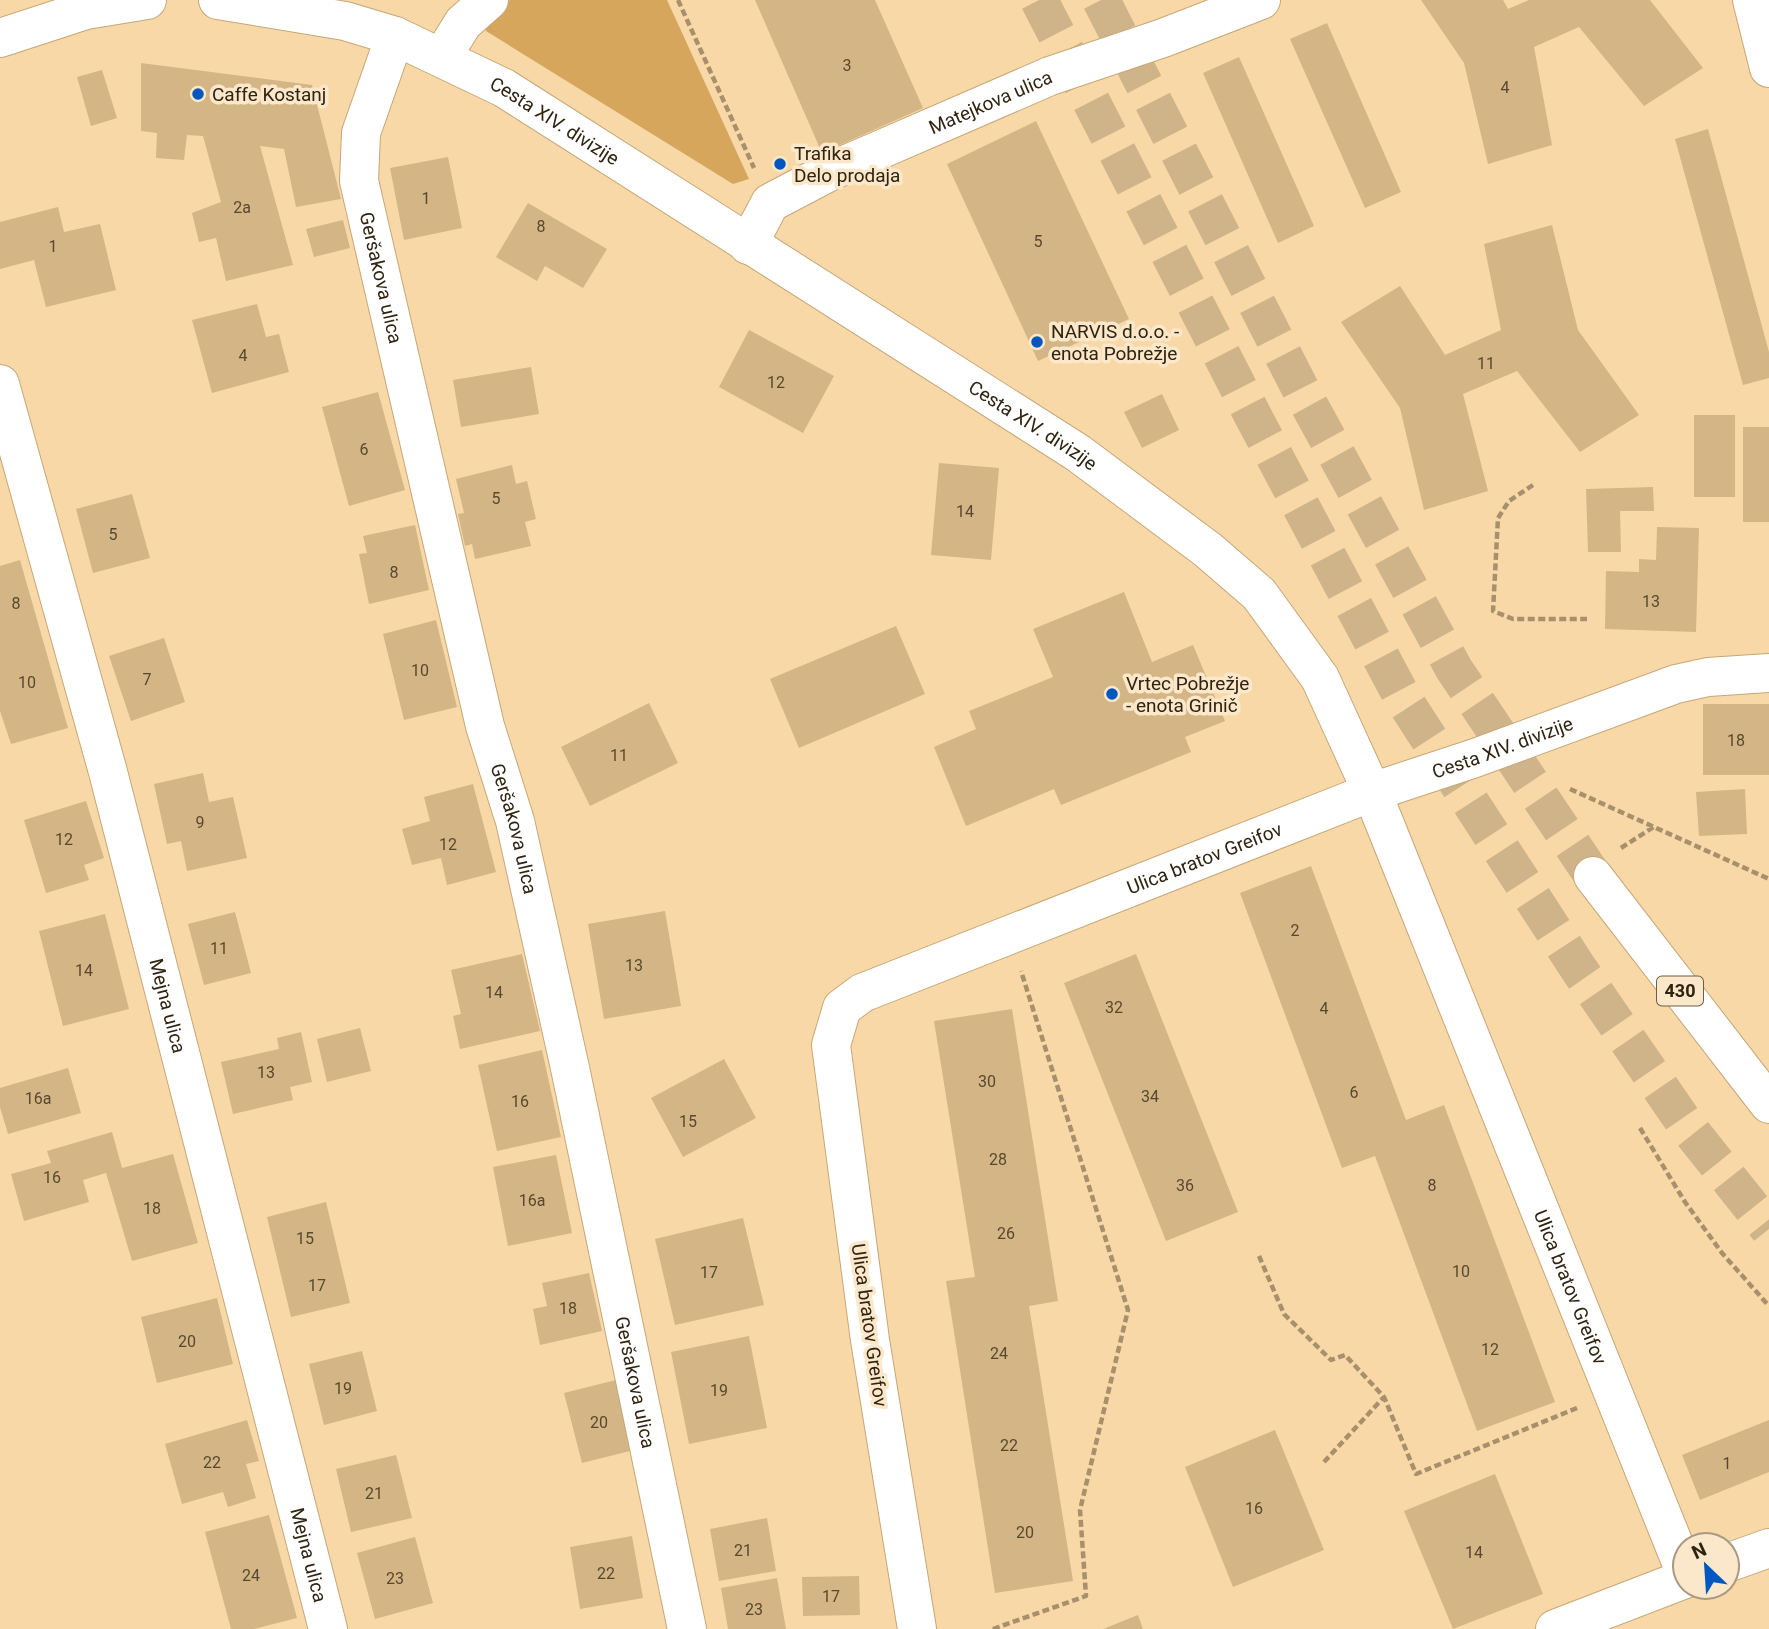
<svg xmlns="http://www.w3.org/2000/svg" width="1769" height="1629" viewBox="0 0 1769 1629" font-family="Roboto,sans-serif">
<rect width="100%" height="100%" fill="#f8d8a7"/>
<!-- green -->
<path fill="#d5a65b" d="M 510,0 L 667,0 L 749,179 L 733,184 L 486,31 L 485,20 Z"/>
<!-- building -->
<path fill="#d4b585" d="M 755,0 L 875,0 L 923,108 L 822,153 Z
M 1421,0 L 1503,0 L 1508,9 L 1529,0 L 1650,0 L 1703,68 L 1644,106 L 1579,27 L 1534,47 L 1552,145 L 1488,164 L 1464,63 Z
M 1327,23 L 1401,192 L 1365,208 L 1290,39 Z
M 1239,57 L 1314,226 L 1278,243 L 1203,73 Z
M 141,63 L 312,85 L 341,199 L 296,207 L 284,149 L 260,146 L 293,265 L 226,281 L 216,238 L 199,242 L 192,213 L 221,202 L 203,136 L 187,135 L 184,160 L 156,158 L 157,133 L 141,131 Z
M 102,70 L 117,118 L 91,126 L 77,77 Z
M 1036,121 L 1129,319 L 1038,361 L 947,164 Z
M 1708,129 L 1769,352 L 1769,378 L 1743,385 L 1675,139 Z
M 448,157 L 462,228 L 404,240 L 390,168 Z
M 528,203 L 607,249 L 583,288 L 545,266 L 537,281 L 496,257 Z
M 58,207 L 64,232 L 100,224 L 116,290 L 46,307 L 34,260 L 0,269 L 0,222 Z
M 343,220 L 350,248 L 314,257 L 306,229 Z
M 1552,225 L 1578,330 L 1639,415 L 1580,452 L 1517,371 L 1463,394 L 1488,491 L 1424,510 L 1400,408 L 1341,322 L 1400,286 L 1445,355 L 1501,330 L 1484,244 Z
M 257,304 L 266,337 L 279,334 L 289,372 L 212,393 L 192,320 Z
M 749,330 L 834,376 L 803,433 L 719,387 Z
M 531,367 L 539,414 L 461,427 L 453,380 Z
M 378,392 L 405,490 L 349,506 L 322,407 Z
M 1162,394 L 1179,430 L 1142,448 L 1124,412 Z
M 1694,415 L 1735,415 L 1735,497 L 1694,497 Z
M 1743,427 L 1769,427 L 1769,522 L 1743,522 Z
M 939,463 L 999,468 L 991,560 L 931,555 Z
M 512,465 L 516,484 L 527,481 L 536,519 L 525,522 L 531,546 L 475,559 L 472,544 L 465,546 L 458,514 L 464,513 L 456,479 Z
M 1653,487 L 1654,511 L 1620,511 L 1621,552 L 1588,552 L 1586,489 Z
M 132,494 L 150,558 L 93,573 L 76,509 Z
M 415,525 L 429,590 L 369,604 L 359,554 L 367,553 L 363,536 Z
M 1657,527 L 1699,528 L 1696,632 L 1605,629 L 1606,571 L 1639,572 L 1639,559 L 1656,560 Z
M 20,560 L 68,728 L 11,744 L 0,711 L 0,566 Z
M 1124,592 L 1152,662 L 1193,645 L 1225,721 L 1185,737 L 1191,752 L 1061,805 L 1054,789 L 966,826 L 934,747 L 976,729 L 969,711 L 1053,677 L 1033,629 Z
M 436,620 L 457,707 L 404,720 L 383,634 Z
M 896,626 L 925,694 L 799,748 L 770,679 Z
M 164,638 L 185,702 L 131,721 L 109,656 Z
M 649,703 L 678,763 L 590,806 L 561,747 Z
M 1703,704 L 1769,704 L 1769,775 L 1703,775 Z
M 203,773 L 209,802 L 233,797 L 247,858 L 187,871 L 181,841 L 167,844 L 154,784 Z
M 473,784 L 496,872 L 447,885 L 441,858 L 412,865 L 402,829 L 430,821 L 424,797 Z
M 1745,789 L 1747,834 L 1699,836 L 1696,792 Z
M 86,801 L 104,858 L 84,865 L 89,880 L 46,893 L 24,820 Z
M 1311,866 L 1406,1120 L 1444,1105 L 1555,1402 L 1477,1431 L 1375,1156 L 1342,1168 L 1240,893 Z
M 665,911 L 681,1006 L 604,1019 L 588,924 Z
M 235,912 L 251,973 L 204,985 L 188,924 Z
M 105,914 L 129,1009 L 63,1026 L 39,931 Z
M 522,954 L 540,1031 L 460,1049 L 453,1016 L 461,1014 L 451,970 Z
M 1136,954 L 1238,1212 L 1166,1241 L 1064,983 Z
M 1012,1009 L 1058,1301 L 1029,1306 L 1073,1581 L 995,1593 L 946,1281 L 975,1277 L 934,1021 Z
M 360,1028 L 371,1071 L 327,1082 L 317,1039 Z
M 301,1032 L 312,1082 L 290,1087 L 293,1100 L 233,1114 L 221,1062 L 279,1049 L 277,1038 Z
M 542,1050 L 561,1137 L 497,1151 L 478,1065 Z
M 724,1059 L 756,1118 L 683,1157 L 651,1098 Z
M 68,1068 L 81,1113 L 8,1134 L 0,1107 L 0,1088 Z
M 112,1132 L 122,1168 L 173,1154 L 198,1243 L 132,1261 L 106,1173 L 83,1180 L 89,1202 L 24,1221 L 11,1174 L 51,1163 L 47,1151 Z
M 556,1155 L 572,1233 L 508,1246 L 493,1167 Z
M 326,1202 L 350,1303 L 291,1317 L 267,1217 Z
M 743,1218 L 764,1305 L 675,1325 L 655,1239 Z
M 589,1273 L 602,1331 L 540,1345 L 533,1309 L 547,1306 L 542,1283 Z
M 217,1298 L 233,1364 L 157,1383 L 141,1317 Z
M 749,1336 L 767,1428 L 689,1444 L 671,1352 Z
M 362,1351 L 377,1411 L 324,1425 L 309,1364 Z
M 616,1380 L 634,1450 L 582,1463 L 564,1393 Z
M 247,1420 L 259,1461 L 246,1464 L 256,1498 L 228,1507 L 223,1492 L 182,1504 L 165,1444 Z
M 1769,1420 L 1769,1472 L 1700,1500 L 1682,1455 Z
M 1275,1430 L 1324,1550 L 1233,1587 L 1185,1467 Z
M 396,1455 L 412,1518 L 351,1532 L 336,1469 Z
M 1495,1474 L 1543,1594 L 1453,1629 L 1404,1511 Z
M 269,1515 L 297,1618 L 254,1629 L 231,1629 L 205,1532 Z
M 767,1518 L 776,1571 L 719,1581 L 710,1529 Z
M 632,1536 L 643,1598 L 580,1609 L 570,1547 Z
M 415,1537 L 433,1603 L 375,1619 L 357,1553 Z
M 859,1576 L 860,1615 L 803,1616 L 802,1577 Z
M 777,1578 L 786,1629 L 728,1629 L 721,1588 Z
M 1138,1615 L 1143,1629 L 1103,1629 Z"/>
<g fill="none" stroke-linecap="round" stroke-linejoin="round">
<!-- highway-tunnel -->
<path stroke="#d0b489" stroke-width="38" stroke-dasharray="38 19" stroke-linecap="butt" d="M 1039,0 L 1252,414 L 1402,697 L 1578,968 L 1686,1125 L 1769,1229
M 1101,0 L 1301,390 L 1454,669 L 1593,876"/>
<defs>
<g id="minor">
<path id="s1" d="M 218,0 L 345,21 L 395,36 L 504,88 L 1078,453 L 1208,550 L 1259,594 L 1320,678 L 1372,792 L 1685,1572"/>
<path d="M 1752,0 L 1769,68"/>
<path id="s2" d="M 395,36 L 361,133 L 359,181 L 485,726 L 515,821 L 570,1068 L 687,1629"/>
<path d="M 0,38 L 86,10 L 147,0"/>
<path d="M 442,57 L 463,23 L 489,0"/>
<path id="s3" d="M 748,245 L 770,203 L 831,171 L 1050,76 L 1163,38 L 1261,0"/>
<path id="s4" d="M 0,384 L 108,772 L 328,1629"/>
<path d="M 1727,1563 L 1769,1548"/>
<path id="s5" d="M 917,1629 L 870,1340 L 831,1045 L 842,1008 L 862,993 L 1372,792 L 1475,758 L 1676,684 L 1708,677 L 1769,673"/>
<path d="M 1555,1629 L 1685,1579"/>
</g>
<path id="highway" d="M 1593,876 L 1769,1104"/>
</defs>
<!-- minor casing -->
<use href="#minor" stroke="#c6a777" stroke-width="40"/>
<!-- highway casing -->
<use href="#highway" stroke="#c6a777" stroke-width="40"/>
<!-- path -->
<path stroke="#a7906b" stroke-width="4.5" stroke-dasharray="7 3.5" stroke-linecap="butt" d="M 678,0 L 754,168
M 1533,485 L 1509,501 L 1498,518 L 1493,611 L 1513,619 L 1587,619
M 1570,789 L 1769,879
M 1621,848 L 1655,826
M 1640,1128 L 1685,1202 L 1722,1253 L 1769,1306
M 1259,1256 L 1284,1314 L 1331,1360 L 1345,1355 L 1384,1397 L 1416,1474 L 1577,1408
M 1324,1462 L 1384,1397
M 993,1629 L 1086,1596 L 1080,1510 L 1128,1310 L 1021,971"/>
<!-- minor -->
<use href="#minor" stroke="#fff" stroke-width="38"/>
<!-- highway -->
<use href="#highway" stroke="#fff" stroke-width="38"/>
</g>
<!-- markers -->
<g fill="#0057c0" stroke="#fbe7ca" stroke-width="2.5">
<circle cx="198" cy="94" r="7"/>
<circle cx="780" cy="164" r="7"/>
<circle cx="1037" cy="342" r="7"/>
<circle cx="1112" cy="694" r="7"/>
</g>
<g text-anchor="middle" stroke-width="7" stroke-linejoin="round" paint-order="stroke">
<!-- number labels -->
<g font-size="16" fill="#59482e">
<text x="847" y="71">3</text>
<text x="1505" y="93">4</text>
<text x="426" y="204">1</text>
<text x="242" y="213">2a</text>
<text x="541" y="232">8</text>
<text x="1038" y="247">5</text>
<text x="53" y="252">1</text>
<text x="243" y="361">4</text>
<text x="1486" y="369">11</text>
<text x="776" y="388">12</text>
<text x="364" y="455">6</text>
<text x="496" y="504">5</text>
<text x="965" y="517">14</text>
<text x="113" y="540">5</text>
<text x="394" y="578">8</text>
<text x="1651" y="607">13</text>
<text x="16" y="609">8</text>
<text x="420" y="676">10</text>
<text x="147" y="685">7</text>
<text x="27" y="688">10</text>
<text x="1736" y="746">18</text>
<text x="619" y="761">11</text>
<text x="200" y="828">9</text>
<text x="64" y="845">12</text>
<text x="448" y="850">12</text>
<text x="1295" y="936">2</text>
<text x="219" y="954">11</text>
<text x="634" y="971">13</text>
<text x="84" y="976">14</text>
<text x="494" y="998">14</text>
<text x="1114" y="1013">32</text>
<text x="1324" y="1014">4</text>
<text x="266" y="1078">13</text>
<text x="987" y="1087">30</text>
<text x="1354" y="1098">6</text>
<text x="1150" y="1102">34</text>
<text x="38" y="1104">16a</text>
<text x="520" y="1107">16</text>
<text x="688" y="1127">15</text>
<text x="998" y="1165">28</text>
<text x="52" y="1183">16</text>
<text x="1185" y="1191">36</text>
<text x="1432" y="1191">8</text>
<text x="532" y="1206">16a</text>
<text x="152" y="1214">18</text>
<text x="1006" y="1239">26</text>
<text x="305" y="1244">15</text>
<text x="1461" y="1277">10</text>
<text x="709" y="1278">17</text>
<text x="317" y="1291">17</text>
<text x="568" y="1314">18</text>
<text x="187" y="1347">20</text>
<text x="1490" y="1355">12</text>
<text x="999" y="1359">24</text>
<text x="343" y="1394">19</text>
<text x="719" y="1396">19</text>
<text x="599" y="1428">20</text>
<text x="1009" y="1451">22</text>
<text x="212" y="1468">22</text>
<text x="1727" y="1469">1</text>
<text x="374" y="1499">21</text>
<text x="1254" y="1514">16</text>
<text x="1025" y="1538">20</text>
<text x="743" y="1556">21</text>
<text x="1474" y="1558">14</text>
<text x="606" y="1579">22</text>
<text x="251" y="1581">24</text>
<text x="395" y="1584">23</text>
<text x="831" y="1602">17</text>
<text x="754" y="1615">23</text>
</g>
<!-- shield labels -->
<rect fill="#fbe7ca" stroke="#6d5e48" stroke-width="2" x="1657" y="976.5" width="46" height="29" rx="5"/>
<g font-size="18" font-weight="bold" fill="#302411">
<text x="1680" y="997">430</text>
</g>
<!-- poi labels -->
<g font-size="19" fill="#302411" stroke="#fbe7ca" text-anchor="start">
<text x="212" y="101">Caffe Kostanj</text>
<text x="794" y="160">Trafika<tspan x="794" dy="22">Delo prodaja</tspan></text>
<text x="1051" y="338">NARVIS d.o.o. -<tspan x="1051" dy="22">enota Pobrežje</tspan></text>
<text x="1126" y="690">Vrtec Pobrežje<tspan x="1126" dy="22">- enota Grinič</tspan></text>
</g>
<!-- street labels -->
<g font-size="19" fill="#302411" stroke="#fbe7ca">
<text dy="7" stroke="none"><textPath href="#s3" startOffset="290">Matejkova ulica</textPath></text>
<text dy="7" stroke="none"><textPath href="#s1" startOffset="362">Cesta XIV. divizije</textPath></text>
<text dy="7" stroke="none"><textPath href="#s2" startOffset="250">Geršakova ulica</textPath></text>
<text dy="7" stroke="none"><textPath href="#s1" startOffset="929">Cesta XIV. divizije</textPath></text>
<text dy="7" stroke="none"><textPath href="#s5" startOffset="1340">Cesta XIV. divizije</textPath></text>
<text dy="7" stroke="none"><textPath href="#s2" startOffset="817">Geršakova ulica</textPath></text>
<text dy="7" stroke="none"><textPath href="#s5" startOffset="1022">Ulica bratov Greifov</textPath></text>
<text dy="7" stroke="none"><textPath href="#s4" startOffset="644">Mejna ulica</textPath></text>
<text dy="7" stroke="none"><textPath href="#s1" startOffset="1974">Ulica bratov Greifov</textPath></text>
<text transform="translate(870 1325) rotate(82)" y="7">Ulica bratov Greifov</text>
<text dy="7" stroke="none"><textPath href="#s2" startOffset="1384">Geršakova ulica</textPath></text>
<text dy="7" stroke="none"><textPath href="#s4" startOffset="1211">Mejna ulica</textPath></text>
</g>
</g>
<!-- north arrow -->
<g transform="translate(1706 1566) rotate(335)"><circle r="33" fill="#fbe7ca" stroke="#aa9980" stroke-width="2"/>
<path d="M0-5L12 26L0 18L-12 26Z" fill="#0057c0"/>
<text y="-10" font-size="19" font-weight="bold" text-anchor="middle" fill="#302411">N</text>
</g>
</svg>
